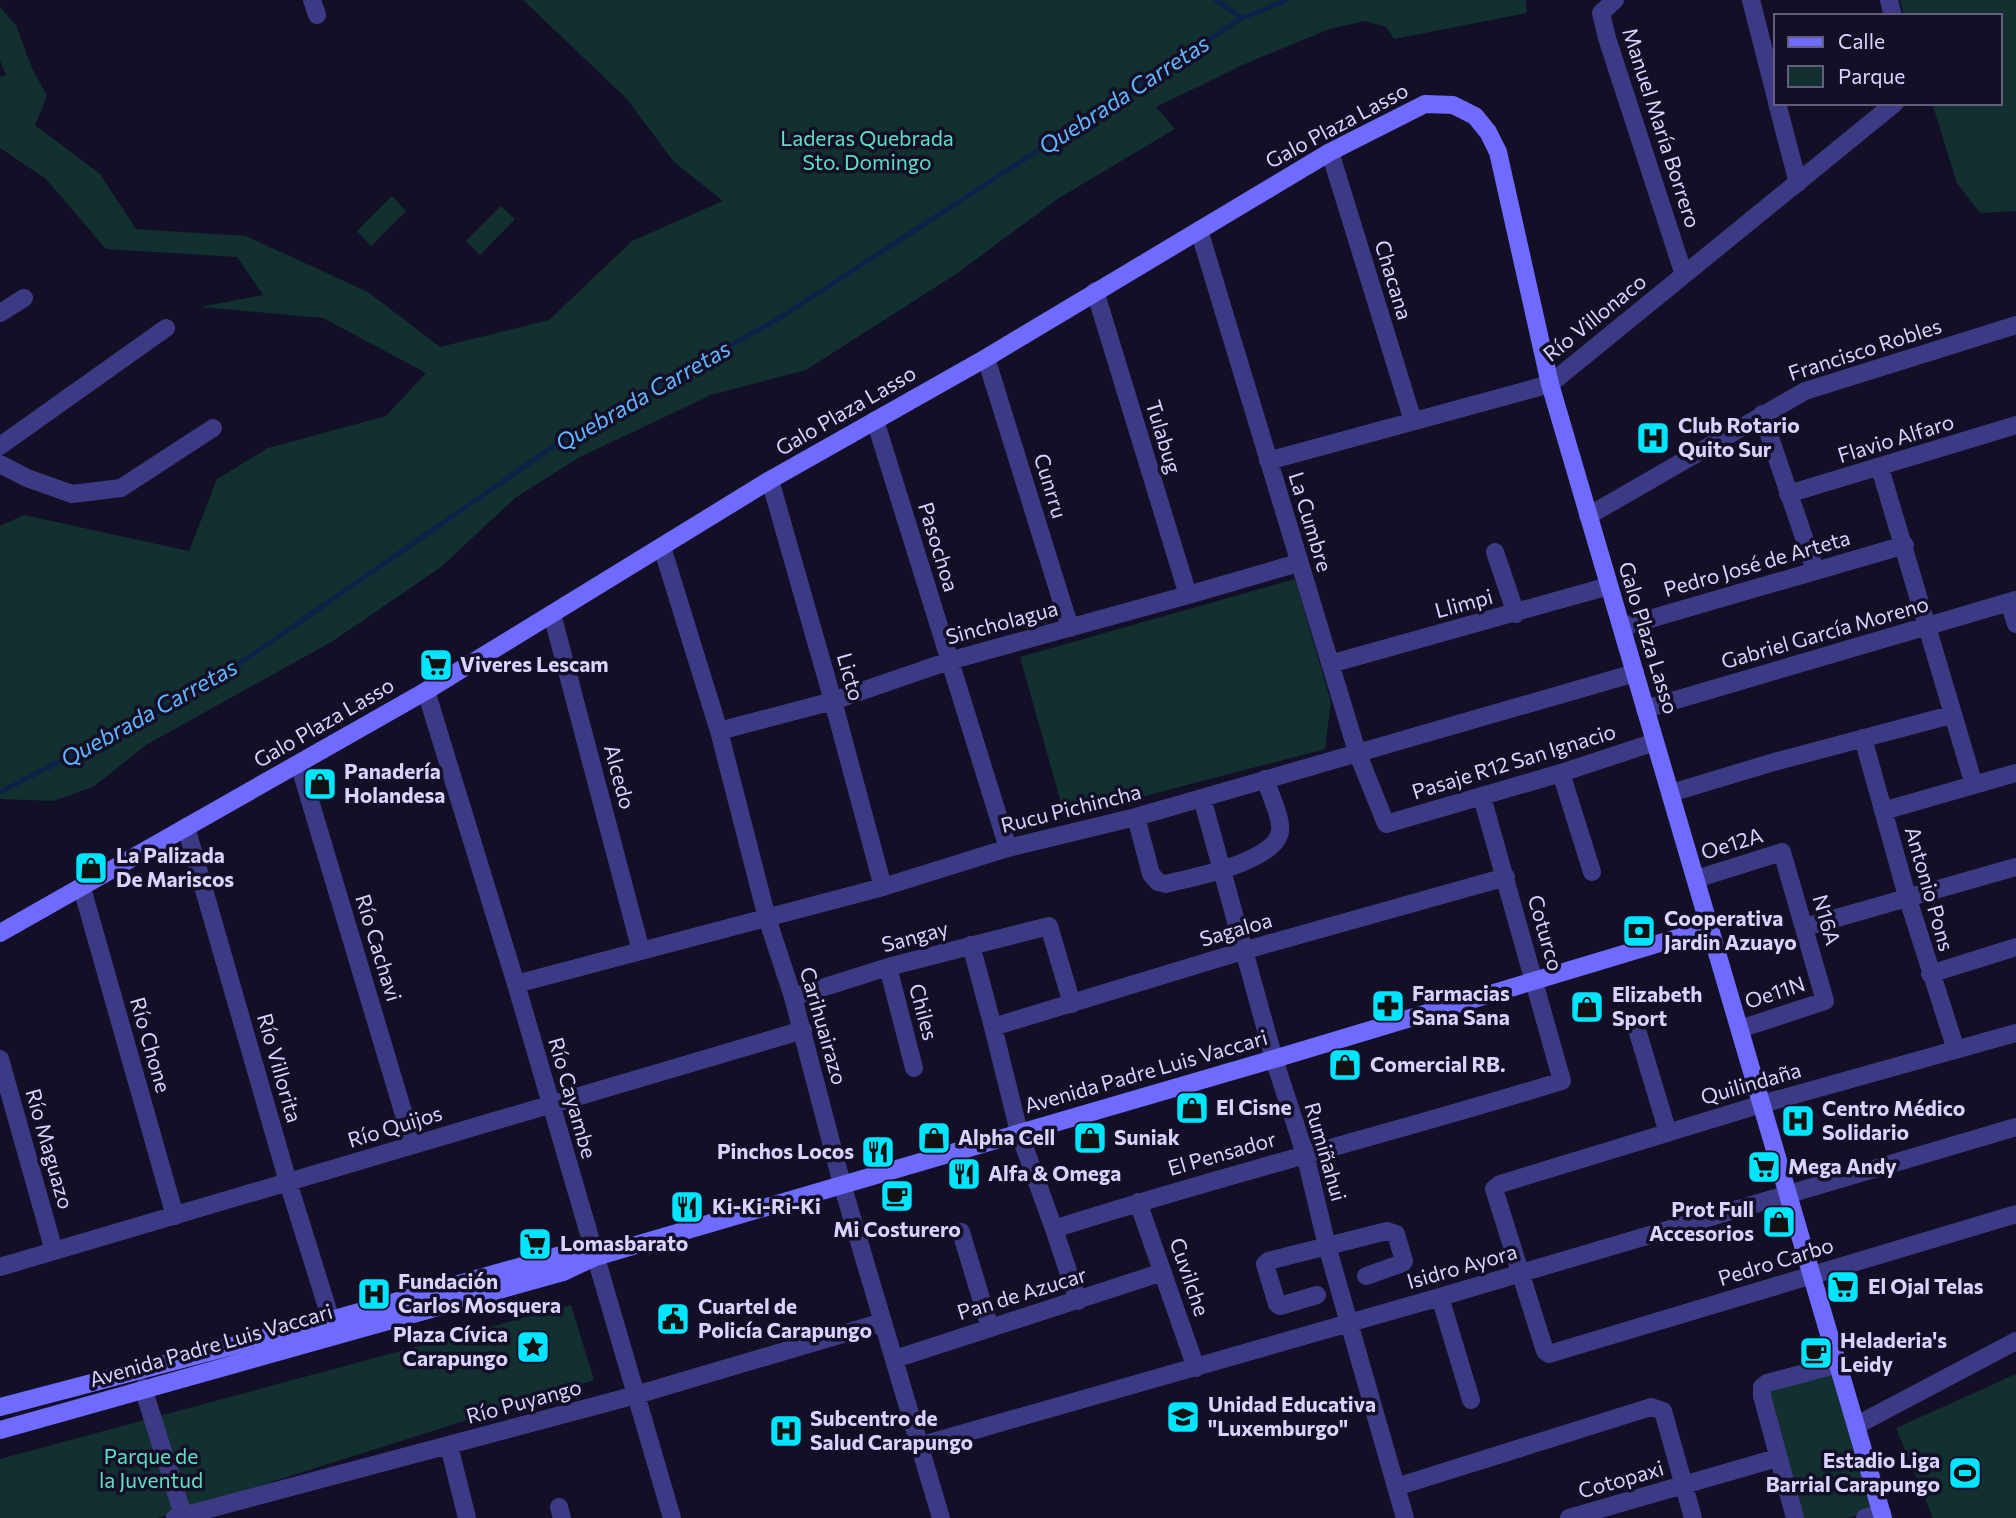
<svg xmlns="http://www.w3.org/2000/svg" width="2016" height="1518" viewBox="0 0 2016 1518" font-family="Commissioner,sans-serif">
<rect width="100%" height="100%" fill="#130f26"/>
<!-- green -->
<path fill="#12302f" d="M 523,0 L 1526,0 L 1527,13 L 1394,39 L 1386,27 L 1365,21 L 1330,29 L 1249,62 L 1156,107 L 1175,129 L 1059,198 L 956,274 L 806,370 L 711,395 L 578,458 L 515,498 L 441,567 L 333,641 L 146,745 L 93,787 L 53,801 L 0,799 L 0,526 L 24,515 L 189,551 L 217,479 L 268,448 L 386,416 L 426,373 L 323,318 L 200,307 L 263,295 L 237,257 L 106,249 L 46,179 L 0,148 L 0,77 L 6,75 L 0,60 L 0,7 L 16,25 L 31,66 L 47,96 L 35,125 L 100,174 L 136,229 L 246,236 L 368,292 L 440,347 L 549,320 L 632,241 L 723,201 L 674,162 L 626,98 Z
M 1900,0 L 2016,0 L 2016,211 L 1980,213 L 1957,183 L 1932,103 L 2000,103 L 2000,16 L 1904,16 Z
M 392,196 L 406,211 L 371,246 L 357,231 Z
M 501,206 L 515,219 L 480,255 L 466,241 Z
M 1295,579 L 1331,702 L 1325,749 L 1065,817 L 1020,657 Z
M 571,1305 L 594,1380 L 158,1518 L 0,1518 L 0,1459 Z
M 1832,1369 L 1874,1511 L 1847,1518 L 1801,1518 L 1765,1388 Z
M 2016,1374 L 2016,1518 L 1933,1518 L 1896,1428 Z"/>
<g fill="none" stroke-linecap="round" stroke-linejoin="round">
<!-- stream -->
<path stroke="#0c2248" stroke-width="5" d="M 1216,0 L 1242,18
M 0,792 L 207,686 L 564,439 L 781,317 L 1242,18 L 1287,0"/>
<!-- street -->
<path stroke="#3d3a85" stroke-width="18" d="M 312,0 L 317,15
M 1615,0 L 1601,13 L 1607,38 L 1684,275
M 1751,0 L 1776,98
M 1889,0 L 1893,16
M 1777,103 L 1798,183
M 1330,152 L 1413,421
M 1199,230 L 1357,752 L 1386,824 L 1561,773 L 1655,742
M 1095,291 L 1188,595
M 0,313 L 24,298
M 986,358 L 1070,628
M 1762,414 L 1815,570
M 875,420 L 1008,848
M 0,446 L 166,328
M 1268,461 L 1550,384 L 1895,103
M 0,464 L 27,478 L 72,494 L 121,488 L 213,428
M 1880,468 L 1974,785
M 770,480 L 833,701 L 883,887
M 1788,494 L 2016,425
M 1588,516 L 1805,391 L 2016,325
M 662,547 L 719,731 L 767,918 L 793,997 L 842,1184 L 941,1518
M 1495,552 L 1516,614
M 2009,602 L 2016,624
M 552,614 L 641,951
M 1622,627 L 1905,545
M 1330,664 L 1609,586
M 426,691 L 516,984 L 672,1518
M 1645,709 L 2016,600
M 719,731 L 833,701 L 949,661 L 1188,595 L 1298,563
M 1863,738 L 1907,896 L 1956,1050
M 299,764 L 413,1145
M 1561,773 L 1592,872
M 1671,793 L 1774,762 L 1951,715
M 1482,797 L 1562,1081 C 1394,1133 1222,1175 1054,1229 L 1019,1132 L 993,1027 L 1246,950 L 1506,877
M 1202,798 L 1274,1059 L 1305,1154 L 1327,1246 L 1405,1518
M 1883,811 L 2016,773
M 1136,817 L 1151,874 L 1158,882 L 1166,884 C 1193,877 1276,862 1280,831 C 1282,819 1269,791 1265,779
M 186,827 L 288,1182 L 331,1320
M 1696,879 L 1782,852 L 1825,1001 L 1740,1029
M 82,888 L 175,1216
M 1805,927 L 2016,867
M 971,945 L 993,1027
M 888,967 L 914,1068
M 1930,974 L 2016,947
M 516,984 L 883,887 L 1008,848 L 1136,817 L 1635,673
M 793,997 L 888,967 L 1049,926 L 1072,1004
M 1638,1033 L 1668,1133
M 2016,1033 L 1762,1104 L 1500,1184 L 1494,1189 L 1545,1351 L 1549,1354 L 2016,1214
M 0,1059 L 54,1251
M 1138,1202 L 1196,1368
M 1054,1229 L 1078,1301
M 961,1232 L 990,1328
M 0,1267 L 803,1030
M 1317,1295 L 1280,1306 L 1277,1304 L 1265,1264 L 1268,1261 L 1387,1231 L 1396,1234 L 1404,1261 L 1403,1263 L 1366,1276
M 1440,1297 L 1471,1400
M 895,1359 L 1163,1272
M 143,1388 L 184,1518
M 1857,1425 L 2016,1341
M 449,1446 L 467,1518
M 919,1446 L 1440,1297 L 2016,1127
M 1396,1487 L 1651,1407 L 1663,1411 L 1693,1518
M 559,1507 L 562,1518
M 175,1518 L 636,1395 L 883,1322
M 1569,1518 L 1777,1458
M 1795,1518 L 1762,1396 L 1762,1387 L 1767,1383 L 1839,1364
M 1865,1518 L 1882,1513"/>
<!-- secondary -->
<path stroke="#6f6bff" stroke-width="18" d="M 0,933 L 426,691 L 770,480 L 986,358 L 1330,152 L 1425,104 L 1453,105 L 1475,116 L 1488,132 L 1498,152 L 1550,384 L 1883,1518
M 0,1407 L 331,1320 L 561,1255 L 591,1257
M 0,1430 L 563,1272 L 595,1257 L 1274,1059 L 1710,928"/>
</g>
<!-- icons -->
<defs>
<symbol id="hospital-square" viewBox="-11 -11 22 22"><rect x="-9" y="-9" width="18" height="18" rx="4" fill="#00e5ff" stroke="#130f26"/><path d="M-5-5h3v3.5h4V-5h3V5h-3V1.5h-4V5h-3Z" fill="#111"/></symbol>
<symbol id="supermarket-square" viewBox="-11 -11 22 22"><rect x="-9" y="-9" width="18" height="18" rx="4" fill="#00e5ff" stroke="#130f26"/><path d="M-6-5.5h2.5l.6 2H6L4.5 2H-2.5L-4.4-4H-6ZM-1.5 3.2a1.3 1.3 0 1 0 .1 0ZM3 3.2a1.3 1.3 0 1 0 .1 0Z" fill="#111"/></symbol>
<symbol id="shop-square" viewBox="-11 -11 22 22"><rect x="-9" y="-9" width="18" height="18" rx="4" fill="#00e5ff" stroke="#130f26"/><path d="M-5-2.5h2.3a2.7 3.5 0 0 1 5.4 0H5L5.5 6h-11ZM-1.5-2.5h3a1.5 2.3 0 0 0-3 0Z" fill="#111"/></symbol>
<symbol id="bank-square" viewBox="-11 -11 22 22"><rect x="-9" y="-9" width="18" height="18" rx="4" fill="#00e5ff" stroke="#130f26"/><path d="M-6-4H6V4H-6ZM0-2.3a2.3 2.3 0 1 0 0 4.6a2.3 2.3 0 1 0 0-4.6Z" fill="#111"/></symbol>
<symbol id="pharmacy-square" viewBox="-11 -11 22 22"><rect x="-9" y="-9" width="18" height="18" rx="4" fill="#00e5ff" stroke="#130f26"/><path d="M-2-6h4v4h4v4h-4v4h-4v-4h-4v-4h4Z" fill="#111"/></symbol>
<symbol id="restaurant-square" viewBox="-11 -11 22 22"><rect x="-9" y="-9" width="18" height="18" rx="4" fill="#00e5ff" stroke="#130f26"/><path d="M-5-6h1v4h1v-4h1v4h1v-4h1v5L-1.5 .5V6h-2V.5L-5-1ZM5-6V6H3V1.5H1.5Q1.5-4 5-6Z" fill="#111"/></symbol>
<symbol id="cafe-square" viewBox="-11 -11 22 22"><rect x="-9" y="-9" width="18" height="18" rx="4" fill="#00e5ff" stroke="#130f26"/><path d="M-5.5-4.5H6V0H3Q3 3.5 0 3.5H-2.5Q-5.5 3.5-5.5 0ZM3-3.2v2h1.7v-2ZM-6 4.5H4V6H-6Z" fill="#111"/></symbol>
<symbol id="civic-square" viewBox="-11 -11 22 22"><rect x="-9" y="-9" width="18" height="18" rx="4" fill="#00e5ff" stroke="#130f26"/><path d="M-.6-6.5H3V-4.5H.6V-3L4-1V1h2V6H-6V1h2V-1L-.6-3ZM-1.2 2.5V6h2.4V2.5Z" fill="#111"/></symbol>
<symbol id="sight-square" viewBox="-11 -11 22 22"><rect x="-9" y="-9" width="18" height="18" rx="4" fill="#00e5ff" stroke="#130f26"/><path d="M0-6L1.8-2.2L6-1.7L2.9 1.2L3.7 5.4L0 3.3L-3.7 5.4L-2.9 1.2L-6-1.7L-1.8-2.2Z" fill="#111"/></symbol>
<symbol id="school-square" viewBox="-11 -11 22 22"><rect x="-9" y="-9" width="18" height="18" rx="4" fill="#00e5ff" stroke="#130f26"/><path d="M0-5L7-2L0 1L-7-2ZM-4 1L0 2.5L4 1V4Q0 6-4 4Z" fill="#111"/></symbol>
<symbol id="stadium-square" viewBox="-11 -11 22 22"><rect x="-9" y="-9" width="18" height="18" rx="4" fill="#00e5ff" stroke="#130f26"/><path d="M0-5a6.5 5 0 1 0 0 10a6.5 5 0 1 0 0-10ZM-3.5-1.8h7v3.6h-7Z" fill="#111"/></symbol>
</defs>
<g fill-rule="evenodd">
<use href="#hospital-square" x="1634" y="419" width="38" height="38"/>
<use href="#supermarket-square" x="417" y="646" width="38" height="38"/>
<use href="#shop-square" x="301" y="765" width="38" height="38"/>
<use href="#shop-square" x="72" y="849" width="38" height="38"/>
<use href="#bank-square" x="1620" y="912" width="38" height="38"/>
<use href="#pharmacy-square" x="1369" y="987" width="38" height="38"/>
<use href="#shop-square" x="1568" y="988" width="38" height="38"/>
<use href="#shop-square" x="1326" y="1046" width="38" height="38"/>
<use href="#shop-square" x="1173" y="1089" width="38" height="38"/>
<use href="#hospital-square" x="1779" y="1102" width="38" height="38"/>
<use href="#shop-square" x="915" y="1119" width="38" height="38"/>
<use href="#shop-square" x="1071" y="1119" width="38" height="38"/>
<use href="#restaurant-square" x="859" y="1133" width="38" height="38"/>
<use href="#supermarket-square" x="1745" y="1148" width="38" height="38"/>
<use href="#restaurant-square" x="945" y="1155" width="38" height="38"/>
<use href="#cafe-square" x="878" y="1177" width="38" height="38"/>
<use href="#restaurant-square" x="668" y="1188" width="38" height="38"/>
<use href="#shop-square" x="1760" y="1203" width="38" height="38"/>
<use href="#supermarket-square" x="516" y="1225" width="38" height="38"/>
<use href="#supermarket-square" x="1824" y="1268" width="38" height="38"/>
<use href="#hospital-square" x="355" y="1275" width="38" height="38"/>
<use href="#civic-square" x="654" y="1300" width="38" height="38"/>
<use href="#sight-square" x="514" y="1328" width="38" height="38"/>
<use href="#cafe-square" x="1797" y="1334" width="38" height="38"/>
<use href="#school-square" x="1164" y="1398" width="38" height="38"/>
<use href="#hospital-square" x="767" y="1412" width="38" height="38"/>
<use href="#stadium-square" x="1946" y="1454" width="38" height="38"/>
</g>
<g text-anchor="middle" stroke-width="7" stroke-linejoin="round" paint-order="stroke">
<!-- street labels -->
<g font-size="21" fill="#d9d4ff" stroke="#130f26">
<text transform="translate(1337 126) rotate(-28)" y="7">Galo Plaza Lasso</text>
<text transform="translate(1661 128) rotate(72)" y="7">Manuel María Borrero</text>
<text transform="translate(1393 280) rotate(73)" y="7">Chacana</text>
<text transform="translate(1595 318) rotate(-39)" y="7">Río Villonaco</text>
<text transform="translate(1865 350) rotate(-18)" y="7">Francisco Robles</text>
<text transform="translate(846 411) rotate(-30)" y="7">Galo Plaza Lasso</text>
<text transform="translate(1163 437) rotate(73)" y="7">Tulabug</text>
<text transform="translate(1896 439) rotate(-17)" y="7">Flavio Alfaro</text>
<text transform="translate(1050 486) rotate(73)" y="7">Cunrru</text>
<text transform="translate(1310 522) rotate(73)" y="7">La Cumbre</text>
<text transform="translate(938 547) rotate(73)" y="7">Pasochoa</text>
<text transform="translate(1757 564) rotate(-16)" y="7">Pedro José de Arteta</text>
<text transform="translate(1464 604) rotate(-15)" y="7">Llimpi</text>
<text transform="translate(1002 623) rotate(-15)" y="7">Sincholagua</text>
<text transform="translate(1825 633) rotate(-16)" y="7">Gabriel García Moreno</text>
<text transform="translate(1648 638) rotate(73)" y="7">Galo Plaza Lasso</text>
<text transform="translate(850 677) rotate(74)" y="7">Licto</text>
<text transform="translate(324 723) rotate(-30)" y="7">Galo Plaza Lasso</text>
<text transform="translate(1514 762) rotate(-17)" y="7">Pasaje R12 San Ignacio</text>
<text transform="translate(619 777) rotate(75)" y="7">Alcedo</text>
<text transform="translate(1071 809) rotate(-14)" y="7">Rucu Pichincha</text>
<text transform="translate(1732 844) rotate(-17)" y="7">Oe12A</text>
<text transform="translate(1929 889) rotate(74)" y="7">Antonio Pons</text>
<text transform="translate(1826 920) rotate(74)" y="7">N16A</text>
<text transform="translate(1236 930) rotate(-16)" y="7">Sagaloa</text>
<text transform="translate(1545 933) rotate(74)" y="7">Coturco</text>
<text transform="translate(915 937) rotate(-15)" y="7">Sangay</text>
<text transform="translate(378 948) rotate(73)" y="7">Río Cachavi</text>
<text transform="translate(1775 993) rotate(-18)" y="7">Oe11N</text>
<text transform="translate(923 1012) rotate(75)" y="7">Chiles</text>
<text transform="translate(823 1026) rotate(74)" y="7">Carihuairazo</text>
<text transform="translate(150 1045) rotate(74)" y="7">Río Chone</text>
<text transform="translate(279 1068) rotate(74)" y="7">Río Villorita</text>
<text transform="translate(1146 1072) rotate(-16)" y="7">Avenida Padre Luis Vaccari</text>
<text transform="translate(1751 1084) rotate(-16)" y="7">Quilindaña</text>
<text transform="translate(572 1098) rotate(74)" y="7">Río Cayambe</text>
<text transform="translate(395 1127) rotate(-17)" y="7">Río Quijos</text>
<text transform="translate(49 1149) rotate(74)" y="7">Río Maguazo</text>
<text transform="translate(1325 1152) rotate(74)" y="7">Rumiñahui</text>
<text transform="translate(1222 1154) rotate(-16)" y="7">El Pensador</text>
<text transform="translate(1776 1262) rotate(-17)" y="7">Pedro Carbo</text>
<text transform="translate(1462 1267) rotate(-16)" y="7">Isidro Ayora</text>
<text transform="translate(1189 1277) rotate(71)" y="7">Cuvilche</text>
<text transform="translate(1022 1294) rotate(-17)" y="7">Pan de Azucar</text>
<text transform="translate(211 1346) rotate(-16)" y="7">Avenida Padre Luis Vaccari</text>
<text transform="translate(524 1402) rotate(-15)" y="7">Río Puyango</text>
<text transform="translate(1621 1480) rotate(-16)" y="7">Cotopaxi</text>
</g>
<!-- park labels -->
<g font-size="21" fill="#5fe0c0" stroke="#130f26">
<text x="867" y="146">Laderas Quebrada<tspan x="867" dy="24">Sto. Domingo</tspan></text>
<text x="151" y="1464">Parque de<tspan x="151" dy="24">la Juventud</tspan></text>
</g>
<!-- poi labels -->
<g font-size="21" font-weight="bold" fill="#d9d4ff" stroke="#130f26" text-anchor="start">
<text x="1678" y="433">Club Rotario<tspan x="1678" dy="24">Quito Sur</tspan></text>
<text x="460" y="672">Viveres Lescam</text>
<text x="344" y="779">Panadería<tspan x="344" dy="24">Holandesa</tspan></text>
<text x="116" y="863">La Palizada<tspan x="116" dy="24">De Mariscos</tspan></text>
<text x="1664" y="926">Cooperativa<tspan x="1664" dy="24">Jardin Azuayo</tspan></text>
<text x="1412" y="1001">Farmacias<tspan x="1412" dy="24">Sana Sana</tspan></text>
<text x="1612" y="1002">Elizabeth<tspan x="1612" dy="24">Sport</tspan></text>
<text x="1370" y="1072">Comercial RB.</text>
<text x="1216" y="1115">El Cisne</text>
<text x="1822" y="1116">Centro Médico<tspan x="1822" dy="24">Solidario</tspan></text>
<text x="958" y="1145">Alpha Cell</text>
<text x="1114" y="1145">Suniak</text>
<text x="854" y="1159" text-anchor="end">Pinchos Locos</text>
<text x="1788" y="1174">Mega Andy</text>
<text x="988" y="1181">Alfa &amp; Omega</text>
<text x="712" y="1214">Ki-Ki-Ri-Ki</text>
<text x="1754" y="1217" text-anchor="end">Prot Full<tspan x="1754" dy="24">Accesorios</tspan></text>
<text x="897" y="1237" text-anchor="middle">Mi Costurero</text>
<text x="560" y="1251">Lomasbarato</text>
<text x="398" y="1289">Fundación<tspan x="398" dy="24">Carlos Mosquera</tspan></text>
<text x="1868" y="1294">El Ojal Telas</text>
<text x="698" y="1314">Cuartel de<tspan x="698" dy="24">Policía Carapungo</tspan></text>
<text x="508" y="1342" text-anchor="end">Plaza Cívica<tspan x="508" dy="24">Carapungo</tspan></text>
<text x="1840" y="1348">Heladeria's<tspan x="1840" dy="24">Leidy</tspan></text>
<text x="1208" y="1412">Unidad Educativa<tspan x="1208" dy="24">"Luxemburgo"</tspan></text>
<text x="810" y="1426">Subcentro de<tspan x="810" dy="24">Salud Carapungo</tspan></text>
<text x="1940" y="1468" text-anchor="end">Estadio Liga<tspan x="1940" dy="24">Barrial Carapungo</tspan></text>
</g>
<!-- water labels -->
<g font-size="23" font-style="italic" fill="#62b6ff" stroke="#130f26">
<text transform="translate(1124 95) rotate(-33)" y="8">Quebrada Carretas</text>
<text transform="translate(643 396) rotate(-30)" y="8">Quebrada Carretas</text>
<text transform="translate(149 713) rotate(-29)" y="8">Quebrada Carretas</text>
</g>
</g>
<!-- legend -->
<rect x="1774" y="14" width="228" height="91" fill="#130f26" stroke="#625e7d" stroke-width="2"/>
<rect x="1788" y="37" width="35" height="10" fill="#6f6bff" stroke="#625e7d" stroke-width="2"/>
<text x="1838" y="49" font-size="21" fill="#d9d4ff">Calle</text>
<rect x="1788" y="66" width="35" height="21" fill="#12302f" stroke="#625e7d" stroke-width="2"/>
<text x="1838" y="84" font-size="21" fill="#d9d4ff">Parque</text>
</svg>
